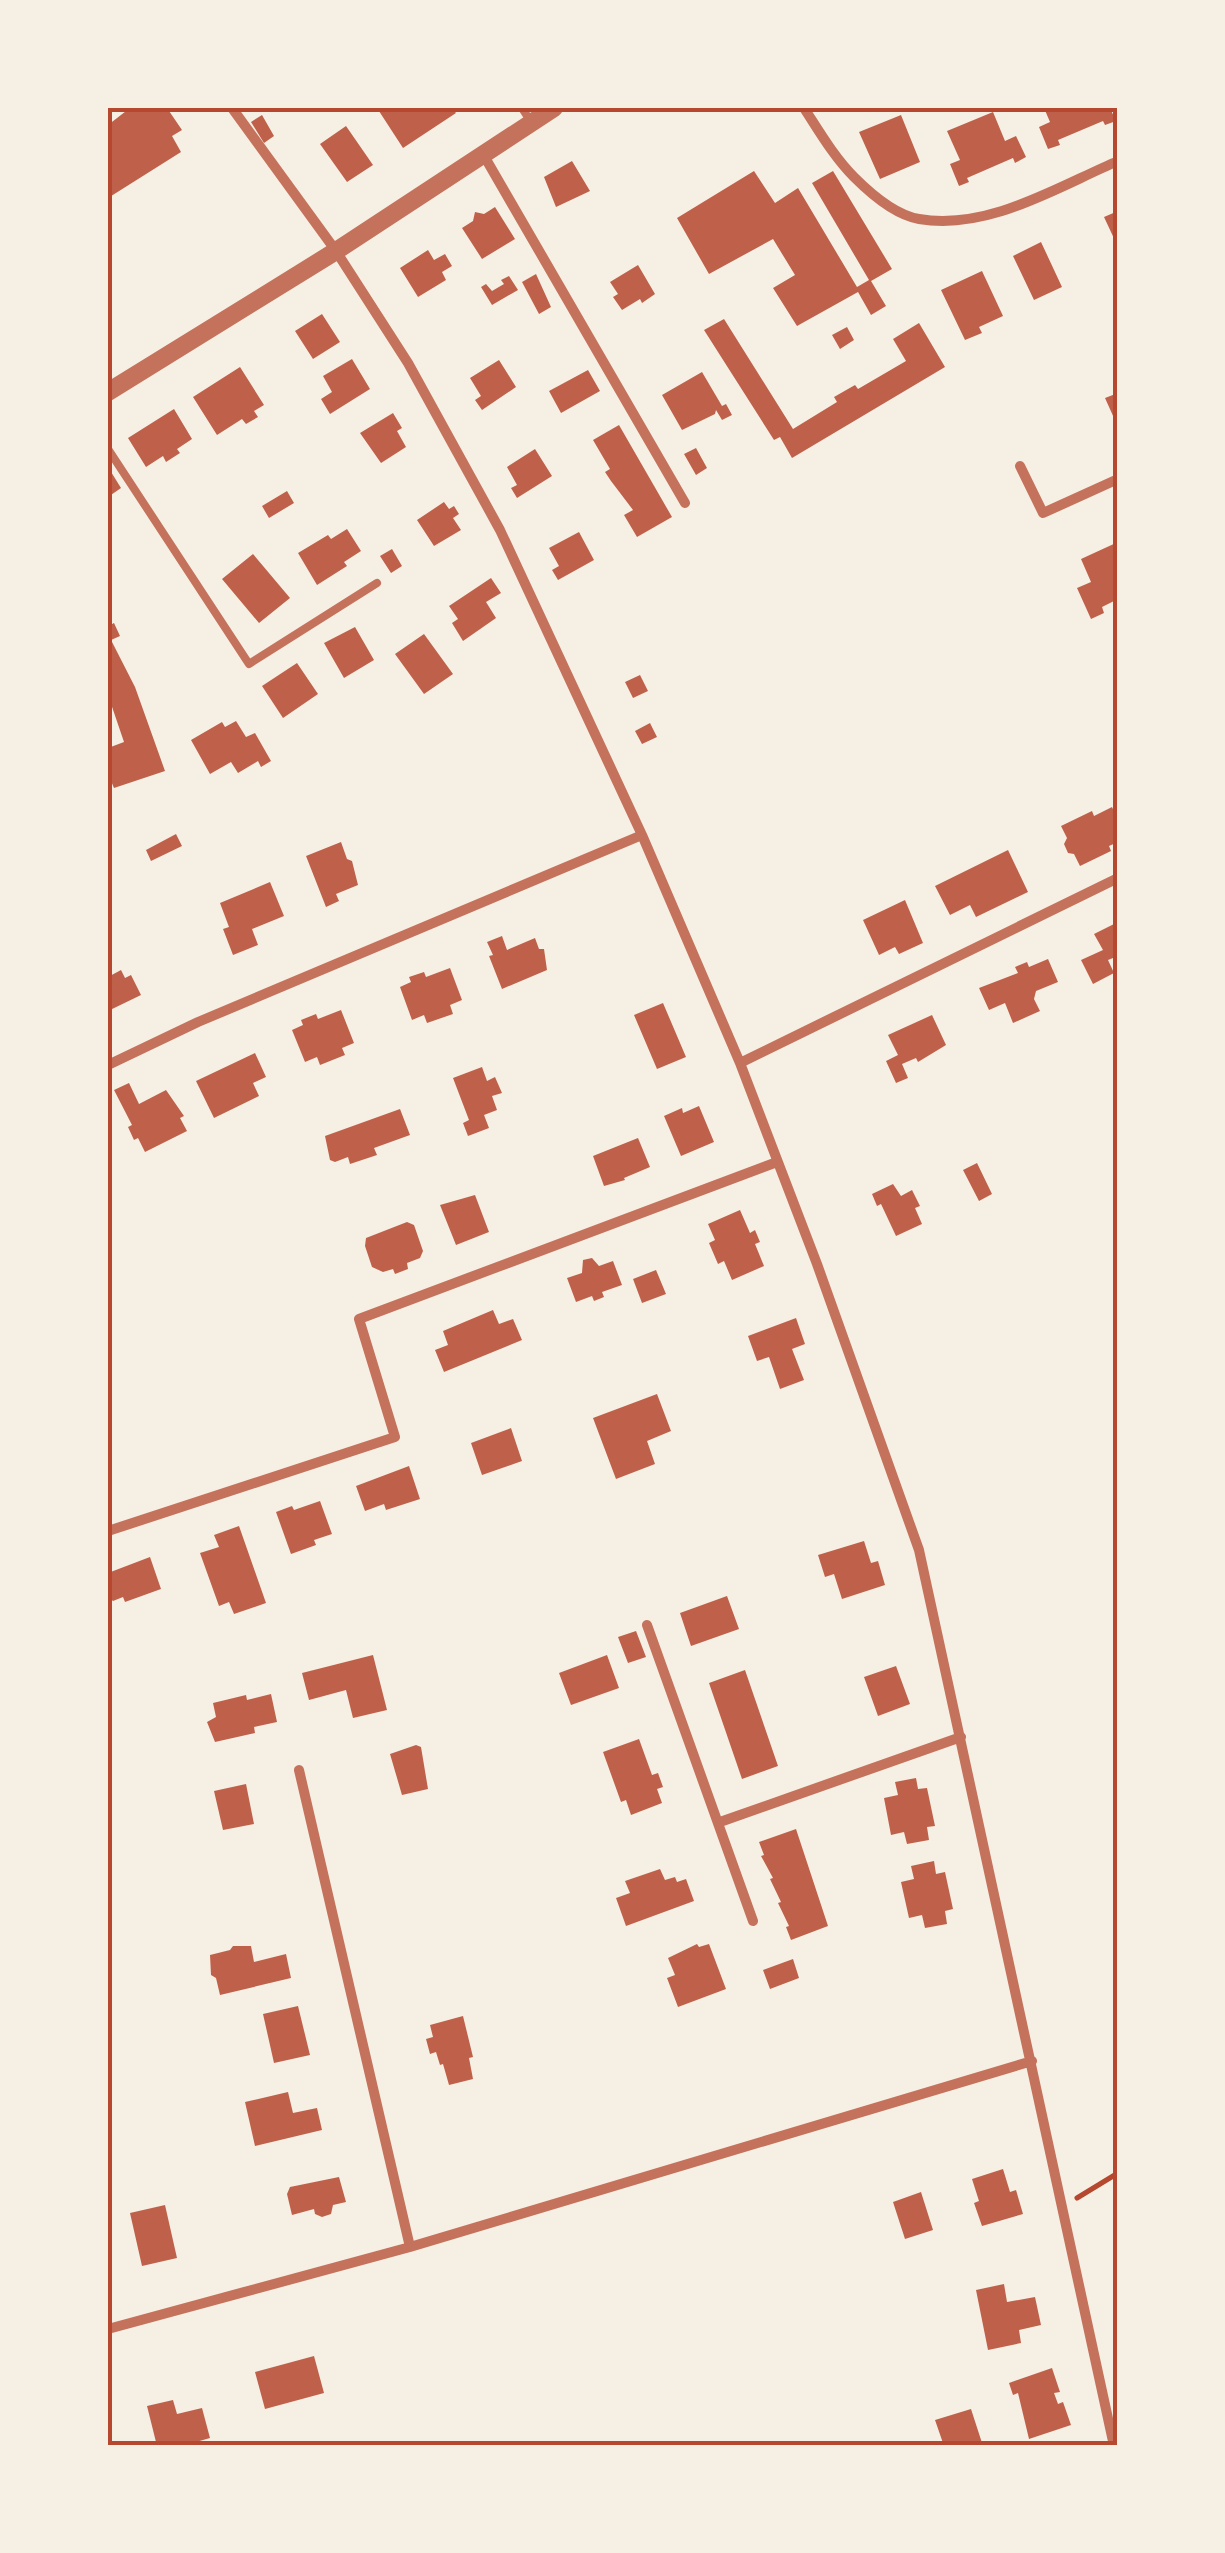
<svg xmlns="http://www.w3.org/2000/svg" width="1225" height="2553" viewBox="0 0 1225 2553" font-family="'Fira Sans Condensed',sans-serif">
<rect width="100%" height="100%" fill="#f6efe4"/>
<!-- building -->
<path fill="#bf614a" d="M 130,108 L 167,108 L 182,130 L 172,136 L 181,152 L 108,198 L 108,125 Z
M 377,108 L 452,108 L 456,113 L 403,148 Z
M 1044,108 L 1110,108 L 1116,121 L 1105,125 L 1103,121 L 1058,140 L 1060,145 L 1048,149 L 1039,127 L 1050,122 Z
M 993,112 L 1005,141 L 1016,136 L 1026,157 L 1015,163 L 1013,158 L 967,178 L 969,182 L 959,186 L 950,164 L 960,160 L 947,131 Z
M 262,115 L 274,136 L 264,143 L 251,122 Z
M 901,115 L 920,162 L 880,179 L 859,132 Z
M 346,126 L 373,165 L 347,182 L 320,144 Z
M 572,161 L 590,191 L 556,207 L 544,177 Z
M 754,171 L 775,203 L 798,188 L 857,287 L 869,280 L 812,183 L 833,171 L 892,269 L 871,281 L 886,306 L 871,315 L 858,292 L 797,326 L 773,288 L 795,275 L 773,239 L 709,274 L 677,218 Z
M 495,207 L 515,239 L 482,259 L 462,228 L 473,221 L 475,212 L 484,214 Z
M 1118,211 L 1118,247 L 1104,217 Z
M 1041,242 L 1062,287 L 1034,300 L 1013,256 Z
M 428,250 L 434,260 L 445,254 L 452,266 L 442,272 L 446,280 L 418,297 L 400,268 Z
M 638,265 L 655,294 L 642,303 L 640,299 L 622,310 L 613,297 L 618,294 L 610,282 Z
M 982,271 L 1003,316 L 979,327 L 982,333 L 965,340 L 941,290 Z
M 536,274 L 551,307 L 539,314 L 522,282 Z
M 509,276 L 518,290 L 492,305 L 481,287 L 486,284 L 492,291 L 504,284 L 501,280 Z
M 322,314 L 340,342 L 313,359 L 295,331 Z
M 724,319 L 793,429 L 837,402 L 834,397 L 855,385 L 858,389 L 906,361 L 893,339 L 919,323 L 945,367 L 792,458 L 780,437 L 774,440 L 704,330 Z
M 847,327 L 854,340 L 840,349 L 832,335 Z
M 352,359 L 370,389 L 330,414 L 321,399 L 332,392 L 323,376 Z
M 499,360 L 516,387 L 482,410 L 475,400 L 481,396 L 470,378 Z
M 240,367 L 264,405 L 254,411 L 258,417 L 246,424 L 242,419 L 217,435 L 193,397 Z
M 588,370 L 600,391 L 561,413 L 549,391 Z
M 702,372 L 722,406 L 726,404 L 732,415 L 722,420 L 716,410 L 715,414 L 682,430 L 662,395 Z
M 1118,393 L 1118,427 L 1105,398 Z
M 174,409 L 192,439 L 177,449 L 180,453 L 166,462 L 163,456 L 146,467 L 128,438 Z
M 393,413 L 402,428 L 397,431 L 406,447 L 381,463 L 360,433 Z
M 619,425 L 672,517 L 637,537 L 624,515 L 633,510 L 611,481 L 605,472 L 610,469 L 593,440 Z
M 696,448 L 707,468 L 696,475 L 684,454 Z
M 535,449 L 552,476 L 517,498 L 511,488 L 517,485 L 507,467 Z
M 108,467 L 121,488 L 108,497 Z
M 287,491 L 294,503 L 269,518 L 262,506 Z
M 444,502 L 449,509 L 454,506 L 459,514 L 453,518 L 461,530 L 434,546 L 417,520 Z
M 347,529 L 361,551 L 344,562 L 347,566 L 317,585 L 298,553 L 328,535 L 331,539 Z
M 579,532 L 594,560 L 558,580 L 552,570 L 559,566 L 549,548 Z
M 1118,542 L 1118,599 L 1102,607 L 1104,613 L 1091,619 L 1077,588 L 1091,582 L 1081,559 Z
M 392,549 L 402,566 L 391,573 L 380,556 Z
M 253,554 L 290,598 L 259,623 L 222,579 Z
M 491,578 L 501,593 L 486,602 L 496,618 L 463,641 L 452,623 L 458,619 L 449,606 Z
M 114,623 L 120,636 L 111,640 L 135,687 L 165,771 L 114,788 L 108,774 L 108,748 L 124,742 L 108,695 L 108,626 Z
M 355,627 L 374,660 L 344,678 L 324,643 Z
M 424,634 L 453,674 L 424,694 L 395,654 Z
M 297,663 L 318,694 L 283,718 L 262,686 Z
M 640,675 L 648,691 L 633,698 L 625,682 Z
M 236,721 L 246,737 L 255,733 L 271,761 L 261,767 L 258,761 L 238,773 L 231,762 L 210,774 L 191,740 L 222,722 L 225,727 Z
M 650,723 L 657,737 L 642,744 L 635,731 Z
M 1112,807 L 1118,820 L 1118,842 L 1109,846 L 1111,851 L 1080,866 L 1074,854 L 1068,853 L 1064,844 L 1067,838 L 1061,826 L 1092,811 L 1094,816 Z
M 176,834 L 182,846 L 151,861 L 146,850 Z
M 341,842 L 347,859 L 352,861 L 358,885 L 336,894 L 339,901 L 326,907 L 306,856 Z
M 1008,850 L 1028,892 L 976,917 L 970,905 L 950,915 L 935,886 Z
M 270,882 L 284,916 L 252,929 L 258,945 L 233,955 L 223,929 L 229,927 L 220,903 Z
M 905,900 L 923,943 L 899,954 L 895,947 L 879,955 L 863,920 Z
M 1118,922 L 1118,956 L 1108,960 L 1114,973 L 1093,984 L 1081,960 L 1103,950 L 1094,934 Z
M 502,936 L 507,950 L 535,938 L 539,949 L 544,949 L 547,970 L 502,989 L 489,956 L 493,955 L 487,942 Z
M 1048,959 L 1058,982 L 1036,991 L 1034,999 L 1040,1011 L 1013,1023 L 1005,1003 L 989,1010 L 979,988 L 1018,973 L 1015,967 L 1027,962 L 1029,967 Z
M 450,968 L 462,1000 L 450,1005 L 453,1014 L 427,1023 L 424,1015 L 412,1020 L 400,987 L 411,982 L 409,977 L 424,972 L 426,977 Z
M 121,970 L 125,978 L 131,975 L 141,995 L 108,1011 L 108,977 Z
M 663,1003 L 686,1057 L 657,1069 L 634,1015 Z
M 341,1010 L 354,1043 L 342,1048 L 345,1055 L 320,1065 L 317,1057 L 305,1062 L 292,1030 L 303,1025 L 301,1020 L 316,1014 L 318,1019 Z
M 932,1015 L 946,1045 L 918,1062 L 916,1058 L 902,1064 L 908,1078 L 896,1083 L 886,1061 L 898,1055 L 888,1035 Z
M 255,1053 L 266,1077 L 253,1083 L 259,1096 L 214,1118 L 196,1081 Z
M 482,1067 L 487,1081 L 495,1077 L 502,1093 L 492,1096 L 497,1110 L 484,1115 L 489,1128 L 468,1136 L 463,1123 L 469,1120 L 453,1078 Z
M 129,1083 L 139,1104 L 166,1090 L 184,1116 L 180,1118 L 187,1131 L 145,1152 L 138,1138 L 134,1140 L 128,1127 L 132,1125 L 114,1090 Z
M 699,1106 L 714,1142 L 681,1156 L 664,1116 L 682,1108 L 683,1113 Z
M 400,1109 L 410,1135 L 374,1148 L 377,1155 L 350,1164 L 348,1157 L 335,1162 L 330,1160 L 325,1136 Z
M 638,1138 L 650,1167 L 624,1178 L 625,1180 L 604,1186 L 593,1156 Z
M 977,1163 L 992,1194 L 979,1201 L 963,1170 Z
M 893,1184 L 901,1196 L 912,1190 L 920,1206 L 915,1208 L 922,1224 L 896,1236 L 881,1204 L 877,1206 L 872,1194 Z
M 475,1195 L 489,1232 L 456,1245 L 440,1205 Z
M 740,1210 L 750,1233 L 755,1230 L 760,1242 L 755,1244 L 764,1266 L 732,1280 L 724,1261 L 718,1264 L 709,1243 L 715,1240 L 708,1224 Z
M 407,1222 L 414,1225 L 423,1251 L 420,1258 L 407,1263 L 408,1269 L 395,1274 L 393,1269 L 383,1272 L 372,1267 L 365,1246 L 366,1238 Z
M 592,1258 L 599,1266 L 613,1261 L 622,1285 L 602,1292 L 604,1297 L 594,1301 L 592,1296 L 576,1302 L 567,1278 L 582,1273 L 583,1260 Z
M 656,1270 L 666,1294 L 642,1303 L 633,1279 Z
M 493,1310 L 499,1324 L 513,1319 L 522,1340 L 444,1372 L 435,1350 L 448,1345 L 443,1331 Z
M 796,1318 L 805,1344 L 792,1349 L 804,1380 L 780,1389 L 769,1357 L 757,1361 L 748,1336 Z
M 657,1394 L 671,1431 L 647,1441 L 655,1464 L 616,1479 L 593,1418 Z
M 511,1428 L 522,1461 L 482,1475 L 471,1443 Z
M 409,1466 L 420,1499 L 386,1510 L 384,1504 L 365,1511 L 356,1486 Z
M 320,1501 L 332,1534 L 314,1540 L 316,1545 L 291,1554 L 276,1512 L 292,1506 L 294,1510 Z
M 239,1526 L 266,1603 L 234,1614 L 229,1602 L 219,1606 L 200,1553 L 219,1547 L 214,1535 Z
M 864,1541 L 871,1563 L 878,1561 L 885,1585 L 842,1599 L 834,1574 L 825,1577 L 818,1555 Z
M 150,1557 L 161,1589 L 125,1602 L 123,1597 L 113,1601 L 108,1597 L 108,1573 Z
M 727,1596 L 739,1629 L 691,1646 L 680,1613 Z
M 636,1631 L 646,1657 L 628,1663 L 618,1637 Z
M 373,1655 L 387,1710 L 353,1718 L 346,1690 L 309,1700 L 302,1673 Z
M 607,1655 L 619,1688 L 571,1705 L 559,1673 Z
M 896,1666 L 910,1704 L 878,1716 L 864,1677 Z
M 745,1670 L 778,1766 L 742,1779 L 709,1683 Z
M 271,1694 L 277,1722 L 254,1727 L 255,1733 L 215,1742 L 207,1722 L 216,1717 L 213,1703 L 246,1695 L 247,1700 Z
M 639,1739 L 652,1775 L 658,1773 L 663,1787 L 657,1789 L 662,1803 L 631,1815 L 626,1800 L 621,1802 L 603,1752 Z
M 416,1745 L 421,1747 L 428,1789 L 402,1795 L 390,1754 Z
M 916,1778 L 918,1789 L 927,1788 L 935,1826 L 927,1827 L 929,1840 L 907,1844 L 904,1832 L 891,1835 L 884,1798 L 898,1795 L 895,1782 Z
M 246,1784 L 254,1824 L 223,1830 L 214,1791 Z
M 796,1829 L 828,1926 L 791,1940 L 786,1927 L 789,1926 L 778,1903 L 781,1902 L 770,1879 L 773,1878 L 761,1856 L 764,1855 L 759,1842 Z
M 934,1861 L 936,1874 L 945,1872 L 953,1909 L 945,1911 L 947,1924 L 925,1928 L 922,1915 L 909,1918 L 901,1882 L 914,1879 L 911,1866 Z
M 660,1869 L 665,1880 L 675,1877 L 677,1882 L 686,1879 L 694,1901 L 626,1926 L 616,1898 L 630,1893 L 625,1881 Z
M 697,1944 L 699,1947 L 709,1944 L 726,1989 L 678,2007 L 667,1978 L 675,1975 L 668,1958 Z
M 233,1946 L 251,1946 L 254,1962 L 286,1954 L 291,1978 L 220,1995 L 216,1978 L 211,1975 L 210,1955 L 230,1950 Z
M 793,1959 L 799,1978 L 770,1989 L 763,1970 Z
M 298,2006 L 310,2055 L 274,2063 L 263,2014 Z
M 463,2016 L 473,2057 L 469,2058 L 473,2079 L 449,2085 L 443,2064 L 440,2065 L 436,2052 L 430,2054 L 426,2039 L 433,2037 L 430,2025 Z
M 288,2092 L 293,2113 L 317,2108 L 322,2130 L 255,2146 L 245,2102 Z
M 1003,2169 L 1010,2192 L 1016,2190 L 1023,2214 L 982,2226 L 974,2203 L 979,2201 L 972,2179 Z
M 339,2177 L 346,2202 L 333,2205 L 331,2214 L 322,2217 L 315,2214 L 314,2209 L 292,2215 L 287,2194 L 290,2187 Z
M 921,2192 L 933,2230 L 905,2239 L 893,2202 Z
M 165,2205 L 177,2258 L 142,2266 L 130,2213 Z
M 1004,2284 L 1007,2302 L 1035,2297 L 1041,2325 L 1019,2330 L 1021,2343 L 988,2350 L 976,2290 Z
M 314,2356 L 324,2393 L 265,2409 L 255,2372 Z
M 1052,2368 L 1060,2392 L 1054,2393 L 1058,2404 L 1063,2402 L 1071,2425 L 1029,2439 L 1018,2393 L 1013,2395 L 1009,2383 Z
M 173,2400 L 177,2414 L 202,2408 L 210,2438 L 196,2442 L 197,2446 L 157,2446 L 147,2406 Z
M 971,2409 L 983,2446 L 944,2446 L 935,2420 Z"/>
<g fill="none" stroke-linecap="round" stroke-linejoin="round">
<!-- path -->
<path stroke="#b5482f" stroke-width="5" d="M 1077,2198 L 1118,2173"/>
<!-- service -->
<path stroke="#c5725c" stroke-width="8" d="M 522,108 L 531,122
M 108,449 L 249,664 L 377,583"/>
<!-- minor -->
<path stroke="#c5725c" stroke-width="10" d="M 232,108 L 336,251 L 408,363 L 500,530 L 642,835 L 740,1063 L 817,1264 L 919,1550 L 1114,2446
M 804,108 C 819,131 834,157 854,177 C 870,193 895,215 919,219 C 988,231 1057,187 1118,161
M 483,154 L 685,503
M 1020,466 L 1043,513 L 1118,479
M 740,1063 L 1118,878
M 108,1065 L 198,1022 L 642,835
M 108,1531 L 395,1437 L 359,1319 L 777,1162
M 647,1625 L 753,1921
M 299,1770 L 410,2247
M 720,1822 L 961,1737
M 108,2329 L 410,2247 L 1032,2061"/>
<!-- tertiary -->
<path stroke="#c5725c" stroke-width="18" d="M 108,392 L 336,251 L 554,108"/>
</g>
<!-- border -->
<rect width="1225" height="2553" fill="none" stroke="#f6efe4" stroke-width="220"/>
<rect x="110" y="110" width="1005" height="2333" fill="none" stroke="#b5482f" stroke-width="4"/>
</svg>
